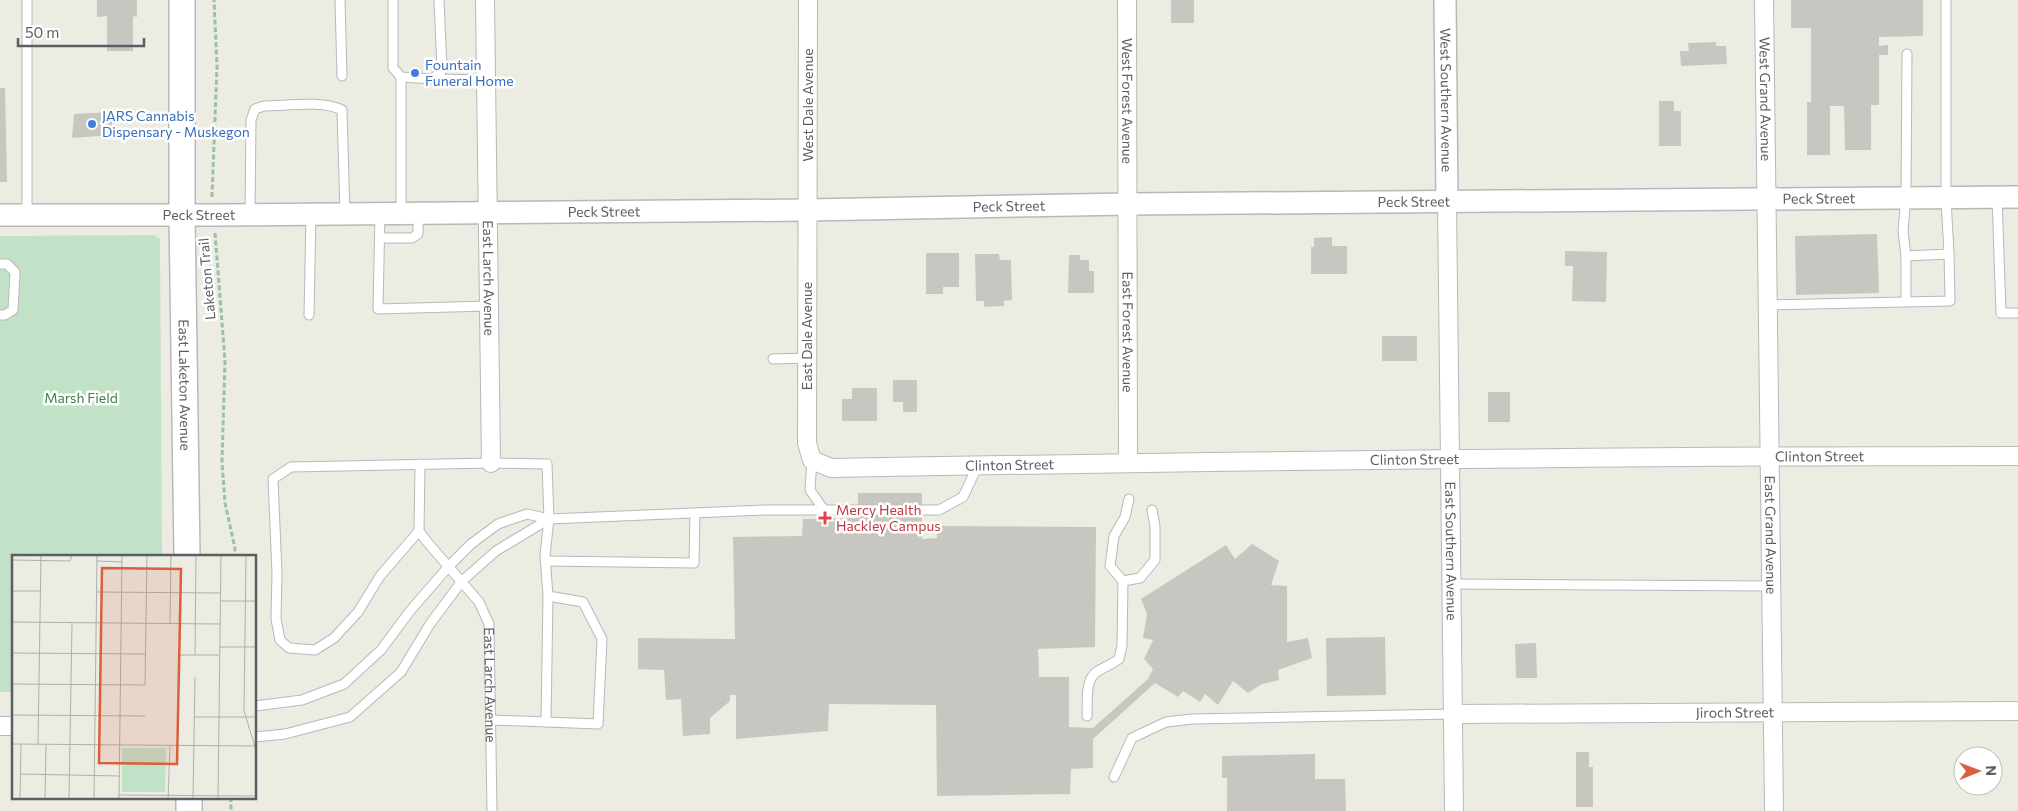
<svg xmlns="http://www.w3.org/2000/svg" width="2018" height="811" viewBox="0 0 2018 811" font-family="Commissioner,sans-serif">
<rect width="100%" height="100%" fill="#edece3"/>
<!-- green -->
<path fill="#c2e2c7" d="M 154,235 L 160,239 L 162,556 L 14,556 L 14,692 L 0,692 L 0,236 Z"/>
<!-- building -->
<path fill="#c8c6c0" d="M 97,0 L 137,0 L 137,17 L 133,16 L 133,51 L 107,51 L 107,16 L 97,17 Z
M 1171,0 L 1194,0 L 1194,23 L 1171,23 Z
M 1791,0 L 1923,0 L 1923,36 L 1879,37 L 1879,46 L 1888,45 L 1888,55 L 1879,55 L 1879,105 L 1871,105 L 1871,150 L 1845,150 L 1844,106 L 1830,106 L 1830,155 L 1807,155 L 1807,102 L 1811,102 L 1811,28 L 1791,28 Z
M 1716,42 L 1716,46 L 1726,46 L 1727,64 L 1681,66 L 1680,51 L 1689,51 L 1688,43 Z
M 0,88 L 5,88 L 7,182 L 0,182 Z
M 1659,101 L 1674,101 L 1674,111 L 1681,111 L 1681,146 L 1659,146 Z
M 111,112 L 113,135 L 72,138 L 74,114 Z
M 1877,234 L 1879,293 L 1796,295 L 1795,236 Z
M 1332,237 L 1332,246 L 1347,246 L 1347,274 L 1311,274 L 1311,247 L 1314,247 L 1314,238 Z
M 1565,251 L 1607,252 L 1606,302 L 1572,301 L 1573,266 L 1565,266 Z
M 926,253 L 959,253 L 959,287 L 943,287 L 943,294 L 926,294 Z
M 975,254 L 999,254 L 1000,260 L 1011,260 L 1012,300 L 1004,301 L 1004,306 L 984,307 L 984,301 L 976,301 Z
M 1069,255 L 1080,255 L 1080,260 L 1089,260 L 1089,271 L 1094,271 L 1094,293 L 1068,293 Z
M 1382,336 L 1417,336 L 1417,361 L 1382,361 Z
M 893,380 L 917,380 L 917,412 L 903,412 L 903,402 L 893,402 Z
M 852,388 L 877,388 L 877,421 L 842,421 L 842,399 L 852,399 Z
M 1488,392 L 1510,392 L 1510,422 L 1488,422 Z
M 858,493 L 922,493 L 922,539 L 937,538 L 937,526 L 1096,527 L 1095,647 L 1038,649 L 1039,677 L 1069,677 L 1069,727 L 1093,728 L 1148,679 L 1153,669 L 1144,659 L 1153,640 L 1143,638 L 1147,614 L 1141,599 L 1226,545 L 1235,559 L 1252,544 L 1279,561 L 1271,585 L 1287,586 L 1287,642 L 1308,638 L 1312,658 L 1278,670 L 1279,680 L 1262,684 L 1248,693 L 1233,681 L 1218,705 L 1205,694 L 1200,702 L 1183,691 L 1178,697 L 1155,683 L 1093,739 L 1093,768 L 1071,769 L 1070,794 L 937,796 L 936,705 L 829,704 L 828,731 L 736,739 L 736,695 L 730,695 L 730,701 L 710,718 L 710,734 L 683,736 L 681,699 L 666,700 L 664,670 L 638,669 L 638,638 L 735,639 L 733,537 L 802,536 L 803,519 L 858,518 Z
M 1385,637 L 1386,695 L 1327,696 L 1326,638 Z
M 1536,643 L 1537,678 L 1516,678 L 1515,644 Z
M 1576,752 L 1589,752 L 1589,767 L 1593,767 L 1593,807 L 1576,807 Z
M 1315,754 L 1315,779 L 1345,779 L 1346,811 L 1227,811 L 1227,778 L 1222,778 L 1222,756 Z"/>
<g fill="none" stroke-linecap="round" stroke-linejoin="round">
<defs>
<g id="service">
<path d="M 340,0 L 342,76"/>
<path d="M 393,0 L 393,68 L 401,77 L 433,79 L 442,70 L 439,0"/>
<path d="M 1907,54 L 1906,197 L 1903,231 L 1906,256 L 1949,254 L 1946,198 L 1946,0"/>
<path d="M 401,77 L 401,213"/>
<path d="M 433,79 L 486,80"/>
<path d="M 1997,197 L 2001,313 L 2018,313"/>
<path d="M 250,214 L 251,120 L 255,109 L 264,106 C 286,106 322,100 342,110 L 345,214"/>
<path d="M 380,214 L 378,309 L 489,306"/>
<path d="M 27,215 L 27,0"/>
<path d="M 380,238 L 412,238 L 418,234 L 418,213"/>
<path d="M 1906,256 L 1906,301"/>
<path d="M 0,264 L 7,264 L 15,272 L 13,310 L 5,315 L 0,315"/>
<path d="M 1767,305 L 1950,301 L 1949,254"/>
<path d="M 309,315 L 311,214"/>
<path d="M 773,359 L 807,358"/>
<path d="M 812,460 L 810,490 L 824,510"/>
<path id="s1" d="M 420,464 L 419,531 L 428,543 L 479,602 L 489,624 L 492,811"/>
<path d="M 1129,499 L 1125,517 L 1114,536 L 1110,566 L 1123,581 L 1140,578 L 1155,560 L 1155,526 L 1152,510"/>
<path d="M 419,531 L 380,576 L 358,612 L 334,638 L 315,650 L 289,648 L 280,640 L 276,619 L 277,573 L 273,479 L 291,467 L 491,463 L 547,464 L 549,519 L 545,555 L 548,596 L 583,602 L 602,639 L 598,724 L 492,720"/>
<path d="M 546,561 L 694,563 L 695,514"/>
<path d="M 1452,584 L 1771,586"/>
<path d="M 255,706 L 302,700 L 344,684 L 381,650 L 410,611 L 449,566 L 471,544 L 498,524 L 527,514 L 549,519 L 765,510 L 939,510 L 963,497 L 978,465"/>
<path d="M 1087,716 C 1088,702 1084,679 1098,671 C 1105,667 1112,664 1119,659 L 1122,646 L 1123,581"/>
<path d="M 546,722 L 548,596"/>
<path d="M 255,737 L 285,734 L 350,717 L 401,672 L 430,624 L 462,581 L 496,551 L 549,519"/>
<path d="M 1114,777 L 1132,738 L 1166,722 L 1192,719 L 1454,714"/>
</g>
<g id="minor">
<path id="s2" d="M 485,0 L 491,463"/>
<path id="s3" d="M 808,0 L 807,443 L 812,460 L 831,468 C 1227,461 1622,456 2018,456"/>
<path id="s4" d="M 1127,0 L 1128,463"/>
<path id="s5" d="M 1764,0 L 1774,811"/>
<path id="s6" d="M 1447,201 L 1454,811"/>
<path id="s7" d="M 1454,714 L 2018,711"/>
<path d="M 0,726 L 14,726"/>
</g>
<g id="tertiary">
<path id="s8" d="M 1445,0 L 1447,201"/>
<path id="s9" d="M 0,215 L 214,215 L 808,210 L 1128,204 L 2018,197"/>
</g>
<g id="secondary">
<path id="s10" d="M 182,0 L 182,215 L 187,556"/>
<path d="M 189,797 L 189,811"/>
</g>
</defs>
<!-- service casing -->
<use href="#service" stroke="#b6b8bc" stroke-width="11"/>
<!-- minor casing -->
<use href="#minor" stroke="#b6b8bc" stroke-width="20"/>
<!-- tertiary casing -->
<use href="#tertiary" stroke="#b6b8bc" stroke-width="24"/>
<!-- secondary casing -->
<use href="#secondary" stroke="#b7b9be" stroke-width="28"/>
<!-- path -->
<path stroke="#9ac0aa" stroke-width="3" stroke-dasharray="5 2.5" stroke-linecap="butt" d="M 212,197 L 217,66 L 214,0
M 215,233 L 225,361 L 222,462 L 225,503 L 235,548 L 234,556
M 231,797 L 231,811"/>
<!-- service -->
<use href="#service" stroke="#fff" stroke-width="9"/>
<!-- minor -->
<use href="#minor" stroke="#fff" stroke-width="18"/>
<!-- tertiary -->
<use href="#tertiary" stroke="#fff" stroke-width="21"/>
<!-- secondary -->
<use href="#secondary" stroke="#fff" stroke-width="25"/>
</g>
<!-- markers -->
<g fill="#3f7fe0" stroke="#fff" stroke-width="2">
<circle cx="415" cy="73" r="5"/>
<circle cx="92" cy="124" r="5"/>
</g>
<path fill="#e0444e" stroke="#fff" stroke-width="2" d="M822.5 510.5h5v5h5v5h-5v5h-5v-5h-5v-5h5z"/>
<g text-anchor="middle" stroke-width="5" stroke-linejoin="round" paint-order="stroke">
<!-- shop labels -->
<g font-size="14" fill="#366cbe" stroke="#fff" text-anchor="start">
<text x="425" y="70">Fountain<tspan x="425" dy="16">Funeral Home</tspan></text>
<text x="102" y="121">JARS Cannabis<tspan x="102" dy="16">Dispensary - Muskegon</tspan></text>
</g>
<!-- street labels -->
<g font-size="14" fill="#5c5e63" stroke="#fff">
<text dy="5" stroke="none"><textPath href="#s5" startOffset="99">West Grand Avenue</textPath></text>
<text dy="5" stroke="none"><textPath href="#s8" startOffset="100">West Southern Avenue</textPath></text>
<text dy="5" stroke="none"><textPath href="#s4" startOffset="101">West Forest Avenue</textPath></text>
<text transform="translate(808 105) rotate(-90)" y="5">West Dale Avenue</text>
<text dy="5" stroke="none"><textPath href="#s9" startOffset="1819">Peck Street</textPath></text>
<text dy="5" stroke="none"><textPath href="#s9" startOffset="1414">Peck Street</textPath></text>
<text dy="5" stroke="none"><textPath href="#s9" startOffset="1009">Peck Street</textPath></text>
<text dy="5" stroke="none"><textPath href="#s9" startOffset="604">Peck Street</textPath></text>
<text dy="5" stroke="none"><textPath href="#s9" startOffset="199">Peck Street</textPath></text>
<text dy="5" stroke="none"><textPath href="#s2" startOffset="278">East Larch Avenue</textPath></text>
<text transform="translate(207 279) rotate(-95)" y="5">Laketon Trail</text>
<text dy="5" stroke="none"><textPath href="#s4" startOffset="332">East Forest Avenue</textPath></text>
<text transform="translate(807 336) rotate(-90)" y="5">East Dale Avenue</text>
<text dy="5" stroke="none"><textPath href="#s10" startOffset="385">East Laketon Avenue</textPath></text>
<text dy="5" stroke="none"><textPath href="#s3" startOffset="1470">Clinton Street</textPath></text>
<text dy="5" stroke="none"><textPath href="#s3" startOffset="1065">Clinton Street</textPath></text>
<text dy="5" stroke="none"><textPath href="#s3" startOffset="660">Clinton Street</textPath></text>
<text dy="5" stroke="none"><textPath href="#s5" startOffset="535">East Grand Avenue</textPath></text>
<text dy="5" stroke="none"><textPath href="#s6" startOffset="350">East Southern Avenue</textPath></text>
<text dy="5" stroke="none"><textPath href="#s1" startOffset="245">East Larch Avenue</textPath></text>
<text dy="5" stroke="none"><textPath href="#s7" startOffset="281">Jiroch Street</textPath></text>
</g>
<!-- park labels -->
<g font-size="14" fill="#3c8149" stroke="#fff">
<text x="81" y="403">Marsh Field</text>
</g>
<!-- health labels -->
<g font-size="14" fill="#be3a42" stroke="#fff" text-anchor="start">
<text x="836" y="515">Mercy Health<tspan x="836" dy="16">Hackley Campus</tspan></text>
</g>
</g>
<!-- overview -->
<g transform="translate(12 555)">
<rect width="244" height="244" fill="#edece3"/>
<path d="M 110,193 L 154,193 L 153,237 L 110,237 Z" fill="#c2e2c7"/>
<path fill="none" stroke="#afafac" stroke-width="1" d="M 234,0 L 232,156 L 244,195M 0,5 L 58,6 L 60,0M 85,6 L 110,7M 0,36 L 28,36M 85,37 L 208,38M 208,46 L 244,46M 0,67 L 208,69M 158,68 L 159,0M 208,92 L 244,92M 0,98 L 134,99M 168,100 L 207,100M 183,100 L 184,0M 0,129 L 133,130 L 135,0M 0,160 L 133,161M 182,162 L 244,162M 0,189 L 244,191M 26,189 L 29,0M 8,219 L 107,221M 107,240 L 244,241M 8,244 L 9,189M 33,244 L 34,190M 57,244 L 60,68M 82,244 L 85,0M 107,244 L 110,0M 156,244 L 158,191M 181,244 L 183,122M 206,244 L 209,0"/>
<path fill="#da5f3c" fill-opacity="0.15" stroke="#da5f3c" stroke-width="2.5" d="M 90,13 L 169,14 L 165,209 L 87,208 Z"/>
<rect width="244" height="244" fill="none" stroke="#5c5e63" stroke-width="2.5"/>
</g>
<!-- north arrow -->
<g transform="translate(1978 771) rotate(89)"><circle r="24" fill="#ffffff" stroke="#bebfc1"/>
<path d="M0-4L9 19L0 12L-9 19Z" fill="#da5f3c"/>
<text y="-8" font-size="14" font-weight="bold" text-anchor="middle" fill="#5c5e63">N</text>
</g>
<!-- scale -->
<path d="M18 38v8h126v-8" fill="none" stroke="#5c5e63" stroke-width="2.5"/>
<text x="25" y="38" font-size="15" fill="#5c5e63" stroke="#ffffff" stroke-width="4" paint-order="stroke">50 m</text>
</svg>
